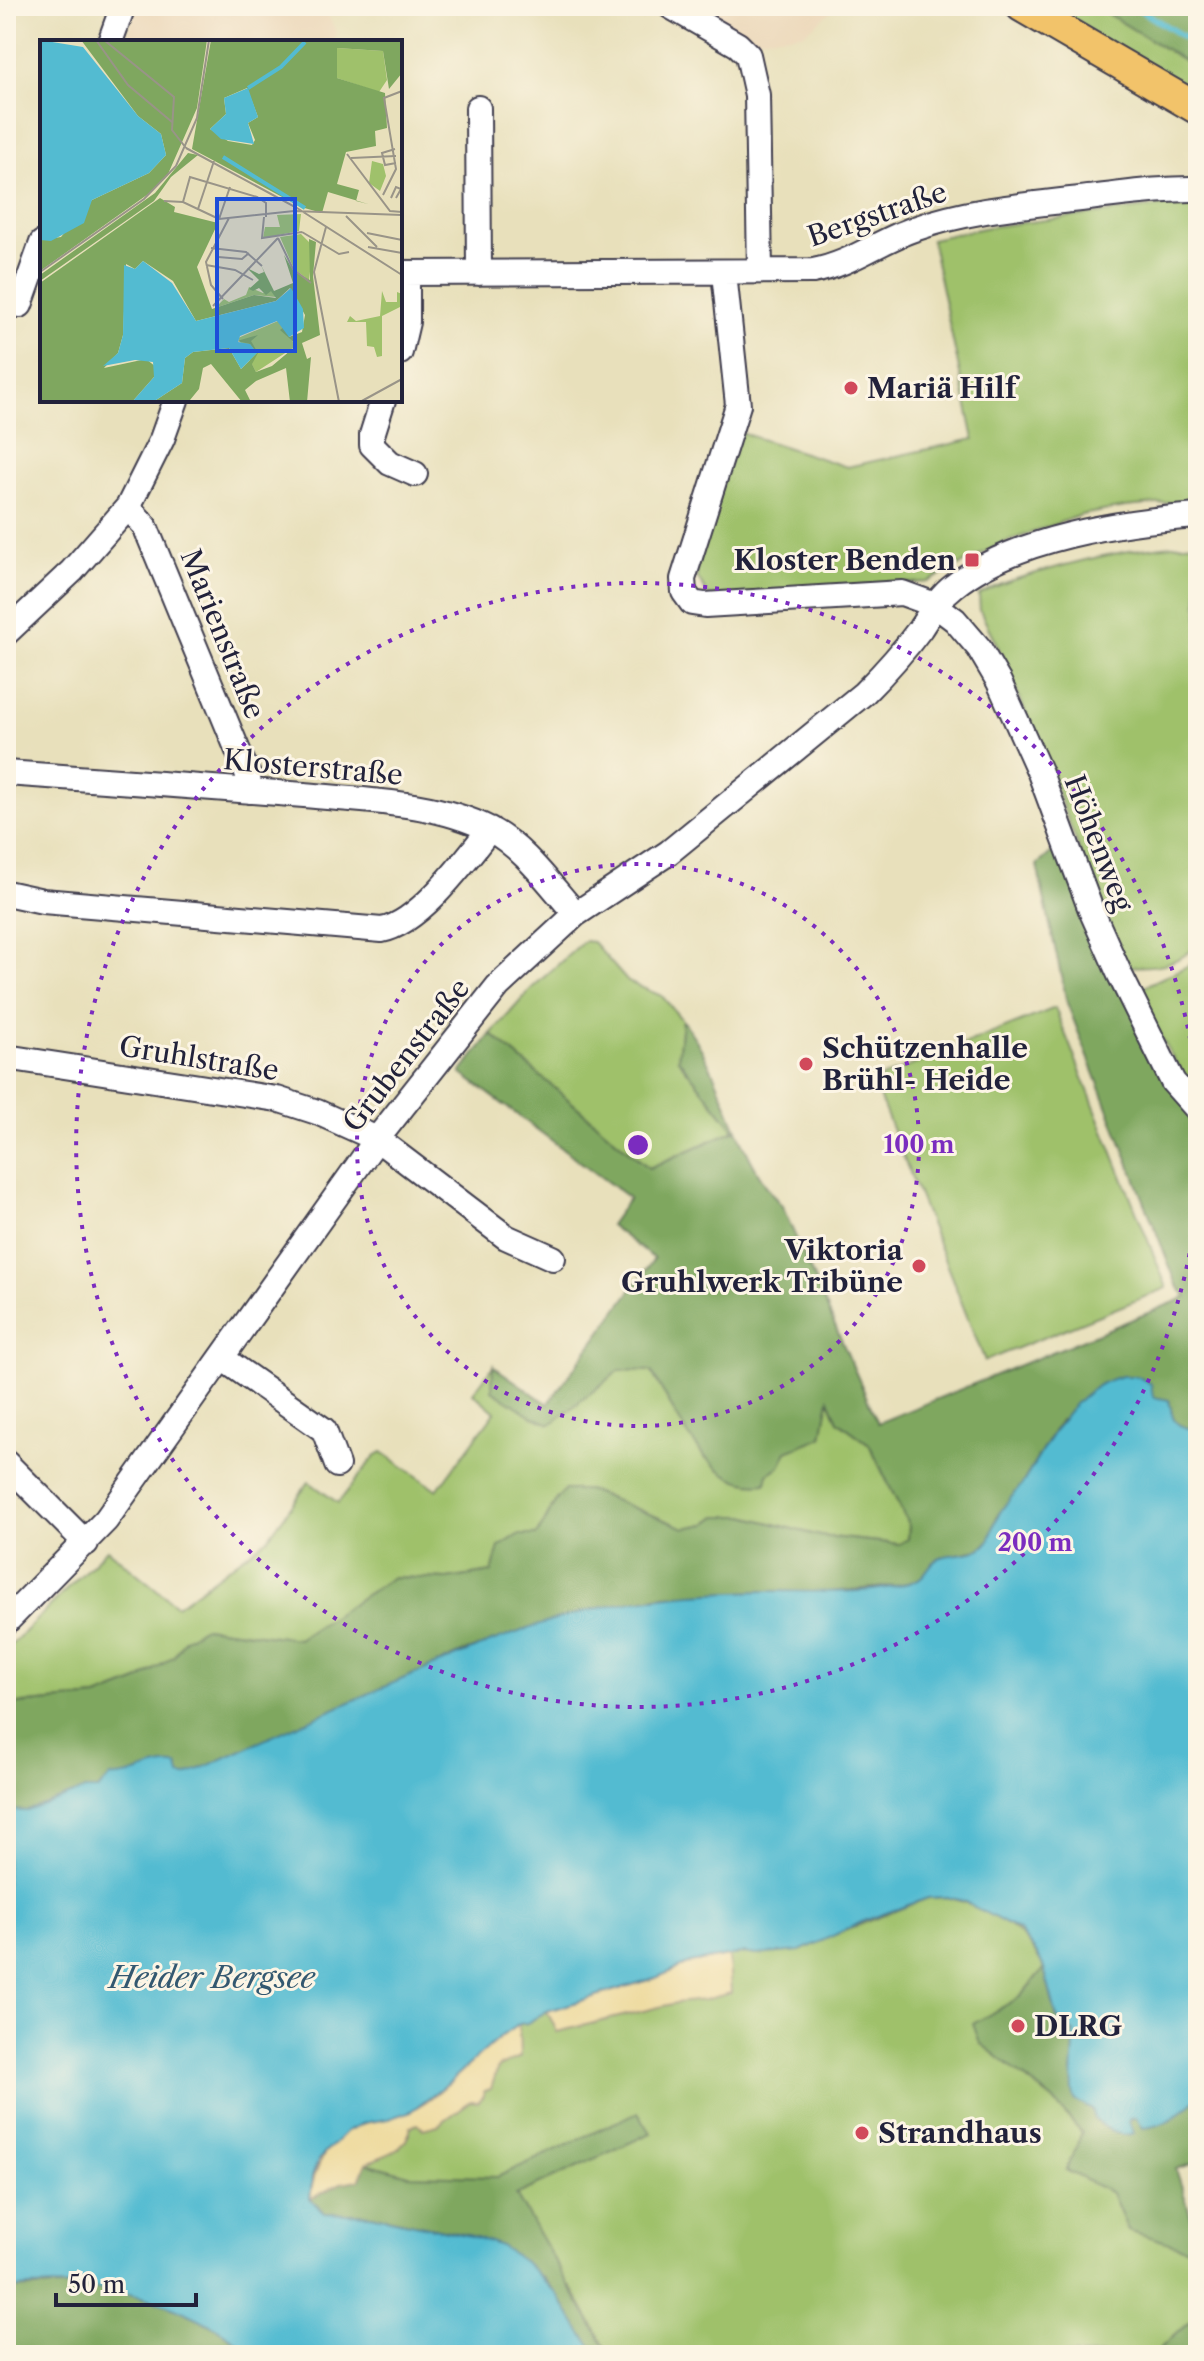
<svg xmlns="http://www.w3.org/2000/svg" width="1204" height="2361" viewBox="0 0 1204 2361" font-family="'Libre Caslon Text',serif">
<rect width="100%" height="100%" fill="#fcf5e5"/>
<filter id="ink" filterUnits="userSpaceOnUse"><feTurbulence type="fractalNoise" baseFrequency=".0125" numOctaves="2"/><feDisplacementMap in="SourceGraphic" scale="16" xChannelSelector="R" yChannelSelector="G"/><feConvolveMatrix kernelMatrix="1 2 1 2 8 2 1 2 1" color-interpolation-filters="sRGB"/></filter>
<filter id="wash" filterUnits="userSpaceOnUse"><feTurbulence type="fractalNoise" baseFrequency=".006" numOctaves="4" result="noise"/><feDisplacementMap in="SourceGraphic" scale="32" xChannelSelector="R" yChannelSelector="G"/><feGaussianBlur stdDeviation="1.8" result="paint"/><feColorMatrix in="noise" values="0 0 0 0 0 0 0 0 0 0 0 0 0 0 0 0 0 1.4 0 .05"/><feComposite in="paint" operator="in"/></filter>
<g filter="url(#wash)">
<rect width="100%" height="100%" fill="#e8e0bb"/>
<!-- built -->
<path fill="#ecd8ba" d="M 138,6 L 324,6 L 336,32 L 334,42 L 125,42 Z
M 693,6 L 838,6 L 803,34 L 754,38 Z"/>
<!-- green -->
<path fill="#9fc16b" stroke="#607253" stroke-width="2" d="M 1021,6 L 1095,6 L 1198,69 L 1198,109 Z
M 1179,204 L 1198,205 L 1198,500 L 1125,507 L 1081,515 L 1003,543 L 928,582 L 709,596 L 697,577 L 697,563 L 739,432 L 847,467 L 974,439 L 931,239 L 988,227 Z
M 1198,543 L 1198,945 C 1175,966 1154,968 1124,966 L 1048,768 L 1003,657 L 980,611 L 979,595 C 1000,583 1021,577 1044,571 C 1095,556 1145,546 1198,543 Z
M 584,941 L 593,942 L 628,982 L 662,996 L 682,1020 L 678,1059 L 735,1130 L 649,1168 L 491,1034 L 532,988 Z
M 1198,961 L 1198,1086 L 1191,1089 L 1134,991 Z
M 1055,1008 L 1167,1288 L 985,1361 L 873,1081 Z
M 493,1366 L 493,1391 L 551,1423 L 620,1370 L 651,1371 L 705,1459 L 768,1474 L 780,1466 L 786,1451 L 822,1437 L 828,1398 L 838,1421 L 869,1444 L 909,1526 L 908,1539 L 899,1544 L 820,1536 L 745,1516 L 717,1516 L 706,1524 L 685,1528 L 588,1490 L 565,1490 C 551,1502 548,1521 536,1535 L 518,1535 L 492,1572 L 447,1579 L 393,1577 L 298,1639 L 204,1627 L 185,1639 L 174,1656 L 138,1681 L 97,1697 L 6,1705 L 6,1650 L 107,1549 L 177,1606 L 267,1539 L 309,1482 L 338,1503 L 375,1456 L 382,1452 L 437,1490 L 495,1412 L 473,1393 Z
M 946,1897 C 986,1907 1026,1929 1044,1968 L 1020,1997 L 974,2024 L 980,2043 L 1053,2100 L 1082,2133 L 1066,2170 L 1112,2193 L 1128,2230 L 1198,2252 L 1198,2314 L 1153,2355 L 610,2355 L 571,2286 L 312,2177 L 427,2101 L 499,2037 L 519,2024 L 527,2023 L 547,2011 L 658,1977 L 690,1964 L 744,1953 L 756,1955 L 834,1935 L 928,1898 Z"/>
<!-- forest -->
<path fill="#7fa75f" stroke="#50644d" stroke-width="2" d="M 1095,6 L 1198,6 L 1198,69 Z
M 1061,844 L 1198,1121 L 1198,1430 C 1173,1426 1174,1423 1169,1400 L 1153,1397 L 1060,1420 L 1022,1484 L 997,1516 L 990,1540 L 980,1550 L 941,1557 L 932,1563 L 928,1574 L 916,1581 L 897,1586 L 818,1593 L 771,1591 L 662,1596 L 608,1606 L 566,1617 L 464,1652 L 186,1776 L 139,1772 L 126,1778 L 110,1777 L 98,1790 L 85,1790 L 27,1811 L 6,1810 L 6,1705 L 97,1697 L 138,1681 L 174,1656 L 185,1639 L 204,1627 L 298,1639 L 393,1577 L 447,1579 L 492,1572 L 499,1547 L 518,1535 L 536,1535 C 548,1521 551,1502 565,1490 L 588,1490 L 685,1528 L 706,1524 L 717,1516 L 745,1516 L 820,1536 L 899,1544 L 908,1539 L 909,1526 L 869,1444 L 838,1421 L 829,1399 L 822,1437 L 787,1451 L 780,1466 L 768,1474 L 766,1483 C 708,1492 676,1412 651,1371 L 620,1370 L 551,1424 L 533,1417 L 492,1390 L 493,1366 L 548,1404 L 654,1259 L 610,1225 L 629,1198 L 461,1073 L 491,1034 L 649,1168 L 735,1130 L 678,1059 L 682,1020 C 726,1075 734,1153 782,1206 L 878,1423 L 1187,1297 L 1177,1285 L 1067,1003 L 1037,865 Z
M 1044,1968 L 1057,2018 L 1074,2032 L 1075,2058 L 1072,2072 L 1089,2107 L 1129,2122 L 1131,2119 L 1136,2117 L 1140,2121 L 1198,2097 L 1198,2162 L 1176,2169 L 1198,2239 L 1198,2252 L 1128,2230 L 1112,2193 L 1066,2170 L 1082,2133 L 1053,2100 L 980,2043 L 973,2024 L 1020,1997 Z
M 638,2112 L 651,2133 L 516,2195 L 610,2355 L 599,2355 L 581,2333 L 556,2293 L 543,2278 L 476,2237 L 372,2215 L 324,2213 L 310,2199 L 341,2183 L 359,2180 L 366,2163 L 409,2175 L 497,2177 Z
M 86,2286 C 148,2293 206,2315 254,2355 L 6,2355 L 6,2289 Z
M 1198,2314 L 1198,2355 L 1153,2355 L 1155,2353 Z"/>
<!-- sand -->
<path fill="#eeda9e" stroke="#887e6c" stroke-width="2" d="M 729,1956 L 731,1993 L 704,2000 L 676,2003 L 557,2032 L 547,2011 L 658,1977 L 690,1963 Z
M 519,2024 L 520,2057 L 498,2067 L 491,2089 L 484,2091 L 484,2096 L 478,2102 L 471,2101 L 438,2125 L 423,2129 L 418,2124 L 411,2126 C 406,2153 389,2153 366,2163 L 359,2180 L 341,2183 L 310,2199 C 313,2167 329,2133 364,2123 C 387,2116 407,2115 428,2100 C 460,2076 485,2046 519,2024 Z"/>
<!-- water -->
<path fill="#53bbd1" stroke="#3a6e86" stroke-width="2" d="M 1122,1376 L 1137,1376 L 1151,1384 L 1153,1397 L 1169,1400 C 1174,1423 1173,1426 1198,1430 L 1198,2097 C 1182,2112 1167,2127 1143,2128 L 1136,2117 L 1131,2118 L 1129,2122 L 1134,2133 C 1118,2139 1106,2128 1094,2119 L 1093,2110 L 1075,2101 C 1069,2078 1075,2055 1074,2032 L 1057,2018 L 1044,1968 L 1038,1955 L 1018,1930 L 963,1901 L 946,1897 L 928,1898 L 864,1921 L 801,1951 L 756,1955 L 744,1953 L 690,1963 L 658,1977 L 547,2011 L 527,2023 L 519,2024 L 500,2037 L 453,2079 L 411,2111 L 388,2119 L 364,2123 L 347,2131 L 318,2160 L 312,2177 L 310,2199 L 324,2213 L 371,2215 L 476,2237 L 501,2246 L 525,2262 L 556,2293 L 581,2332 L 599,2355 L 254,2355 C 183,2296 97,2279 6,2289 L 6,1810 L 27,1811 L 85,1790 L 98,1790 L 110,1777 C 135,1779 155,1760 178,1766 L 180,1775 L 186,1776 C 246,1747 307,1721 368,1694 C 446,1660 524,1625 607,1606 C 660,1594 716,1592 770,1591 C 813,1591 873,1596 914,1581 C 928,1576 927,1564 939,1558 C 951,1552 968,1556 980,1549 C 993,1542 991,1530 997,1518 C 1002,1506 1014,1495 1022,1484 C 1048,1444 1070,1388 1122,1376 Z"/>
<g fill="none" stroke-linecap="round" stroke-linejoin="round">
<!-- stream -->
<path stroke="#53bbd1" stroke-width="6" d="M 1134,6 L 1198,46"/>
</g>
</g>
<g filter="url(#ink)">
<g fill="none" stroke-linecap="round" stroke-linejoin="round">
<defs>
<path id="minor" d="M 670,6 L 738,45 L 748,55 L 757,95 L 760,271
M 110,42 L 123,6
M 478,108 L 479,273
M 400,273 L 813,271 C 851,264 879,241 914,229 C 970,209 1030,205 1088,198 C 1124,194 1162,188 1198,189
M 724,273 L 738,405 L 683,579 L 684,592 L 692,603 L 705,605 L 902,593 L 935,605 L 955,620 L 979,648 L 999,682 L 1040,773 L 1091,910 L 1120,975 L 1173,1082 L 1198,1110
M 20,305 L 42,243
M 400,352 L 407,322 L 407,273
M 383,400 L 372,435 L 372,445 L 390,463 L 415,474
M 128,507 L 145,526 L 248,775 L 249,791
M 6,633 L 72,571 L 128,507 L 162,439 L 176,400
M 6,773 C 105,780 205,787 304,795 C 365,801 433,801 489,829 C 524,847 550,885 576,914
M 6,893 L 43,901 L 382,930 C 420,923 466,859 490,829
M 6,1057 L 277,1099 L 317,1112 L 377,1139 L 506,1237 L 553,1258
M 222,1358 L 324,1430 L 337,1465
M 6,1463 L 86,1543
M 6,1622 L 106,1520 L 377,1139 L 498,986 L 576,914 L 668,853 L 864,693 C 884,673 903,652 920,629 C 930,614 939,597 954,586 C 1013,538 1124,521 1198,516"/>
<path id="major" d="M 1021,6 L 1198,109"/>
</defs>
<!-- minor casing -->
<use href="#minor" stroke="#403e4e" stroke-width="28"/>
<!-- major casing -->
<use href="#major" stroke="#403e4e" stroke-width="34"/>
<!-- minor -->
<use href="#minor" stroke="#fff" stroke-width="24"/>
<!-- major -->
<use href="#major" stroke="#f2c36a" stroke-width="30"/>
</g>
</g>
<!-- distance rings -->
<g fill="none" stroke="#7b2cbf" stroke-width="4" stroke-dasharray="4 8">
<circle cx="638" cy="1145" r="281"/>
<path d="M1198 1194A562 562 0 1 1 1198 1096"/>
</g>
<!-- markers -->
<g fill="#d1495b" stroke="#fcf5e5" stroke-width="3">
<circle cx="851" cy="388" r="8"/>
<rect x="964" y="552" width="16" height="16" rx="4"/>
<circle cx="806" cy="1064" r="8"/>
<circle cx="919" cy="1266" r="8"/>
<circle cx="1018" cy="2026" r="8"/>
<circle cx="862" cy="2133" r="8"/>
</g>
<g text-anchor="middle" stroke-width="6" stroke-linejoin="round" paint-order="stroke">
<!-- street labels -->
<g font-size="28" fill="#22223b" stroke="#fcf5e5">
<text transform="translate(877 214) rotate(-19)" y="10">Bergstraße</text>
<text transform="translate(223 634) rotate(68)" y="10">Marienstraße</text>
<text transform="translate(313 767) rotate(5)" y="10">Klosterstraße</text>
<text transform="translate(1099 843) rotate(69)" y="10">Höhenweg</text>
<text transform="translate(406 1055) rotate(-52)" y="10">Grubenstraße</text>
<text transform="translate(199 1058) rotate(9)" y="10">Gruhlstraße</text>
</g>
<!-- poi labels -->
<g font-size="28" font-weight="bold" fill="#22223b" stroke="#fcf5e5" text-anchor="start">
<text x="867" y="398">Mariä Hilf</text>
<text x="956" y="570" text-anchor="end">Kloster Benden</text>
<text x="822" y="1058">Schützenhalle<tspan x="822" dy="32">Brühl- Heide</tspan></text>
<text x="903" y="1260" text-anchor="end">Viktoria<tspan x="903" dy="32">Gruhlwerk Tribüne</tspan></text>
<text x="1034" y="2036">DLRG</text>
<text x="878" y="2143">Strandhaus</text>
</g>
<!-- water labels -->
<g font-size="30" font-style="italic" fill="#335870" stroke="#fcf5e5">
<text x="212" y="1988">Heider Bergsee</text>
</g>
</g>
<!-- overview -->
<g transform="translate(40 40)">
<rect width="362" height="362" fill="#e8e0bb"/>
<path d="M 297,8 L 343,11 L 347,40 L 339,52 L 297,38 ZM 332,121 L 343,124 L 346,136 L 340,151 L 329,143 ZM 261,174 L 259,191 L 223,198 L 225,187 L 240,187 L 237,175 ZM 261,194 L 273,206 L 269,240 L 254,229 L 240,197 ZM 209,247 L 223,253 L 231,249 L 236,257 L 214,255 L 175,268 L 184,259 L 189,262 L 206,255 ZM 342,251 L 346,262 L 357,262 L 357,252 L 362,254 L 362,266 L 342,276 L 342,316 L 337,317 L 334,307 L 327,306 L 326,282 L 307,282 L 310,276 L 316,281 L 340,276 ZM 238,281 L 256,306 L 216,332 L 198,298 Z" fill="#9fc16b"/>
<path d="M 41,0 L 167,0 L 157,68 L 128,134 L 111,152 L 0,231 L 0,200 L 21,197 L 52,160 L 109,133 L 126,115 L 121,94 L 98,76 ZM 171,0 L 362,0 L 362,33 L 349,49 L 343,11 L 297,8 L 297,38 L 345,53 L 347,88 L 335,91 L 336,106 L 306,112 L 297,144 L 319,150 L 316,161 L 328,164 L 288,152 L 282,173 L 261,167 L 152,109 ZM 207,48 L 218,77 L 208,83 L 215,100 L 212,105 L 188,101 L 170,89 L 186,74 L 184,58 ZM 148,113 L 158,115 L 131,137 L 114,161 L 0,241 L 0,235 L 115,153 ZM 120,158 L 135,167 L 134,172 L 178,183 L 157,227 L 172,269 L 214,255 L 236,258 L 231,251 L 226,255 L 219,248 L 213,251 L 209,249 L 219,240 L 207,228 L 219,234 L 224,232 L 221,225 L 234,251 L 253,243 L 244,215 L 253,230 L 270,240 L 269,199 L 276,202 L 273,236 L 280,295 L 262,303 L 267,319 L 271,317 L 267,362 L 250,362 L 246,328 L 216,341 L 205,350 L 211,362 L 202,362 L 171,324 L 163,328 L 159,349 L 150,360 L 113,362 L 142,343 L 145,318 L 153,312 L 189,308 L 201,329 L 217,313 L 210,304 L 197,301 L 218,295 L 211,301 L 218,313 L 212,324 L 216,332 L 232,326 L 257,305 L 240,290 L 245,286 L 249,297 L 262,292 L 265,275 L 250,248 L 236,261 L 156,281 L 133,241 L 103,221 L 95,229 L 86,224 L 83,295 L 78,313 L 64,328 L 106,319 L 116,327 L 114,337 L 92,362 L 0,362 L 0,243 Z" fill="#7fa75f" fill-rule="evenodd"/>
<path d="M 0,0 L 43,7 L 98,76 L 121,94 L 126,115 L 109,133 L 52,160 L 44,183 L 11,201 L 0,200 ZM 208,48 L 218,77 L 208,83 L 214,104 L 181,99 L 170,89 L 186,74 L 184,58 ZM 103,221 L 132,243 L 156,281 L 236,261 L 251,248 L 263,269 L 264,288 L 249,297 L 237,281 L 200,296 L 198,302 L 210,304 L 217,313 L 201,329 L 189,308 L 153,312 L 145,318 L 142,343 L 113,362 L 92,362 L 114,337 L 113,322 L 95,320 L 63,326 L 78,313 L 83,295 L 84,225 L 95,229 Z" fill="#53bbd1"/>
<path fill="none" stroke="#53bbd1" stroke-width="4" d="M 208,48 L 241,27 L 265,2M 183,117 L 265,168"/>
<path fill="none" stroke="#999488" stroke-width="2" d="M 56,0 L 88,45 L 132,82M 64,0 L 134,57 L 132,90 L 146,108M 146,108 L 257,168 L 362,235M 355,109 L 342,113 L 345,125 L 356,123M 307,114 L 350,171 L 362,172M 311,118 L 356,116M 343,155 L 356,129 L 344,58 L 362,51M 351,158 L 356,147 L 361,149 L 356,158M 124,161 L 143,162 L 179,179M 143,162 L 150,137 L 217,157 L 226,163 L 226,177M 158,169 L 174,121M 306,176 L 337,207M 224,177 L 222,198 L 262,192M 179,179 L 254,171 L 362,175M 179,179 L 190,147M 286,187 L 274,232 L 299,362M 262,192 L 299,214 L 309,212M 327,193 L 362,200M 238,198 L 253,229 L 271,243M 328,207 L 362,213M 171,208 L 206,212 L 222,226M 178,217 L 202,219 L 209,213M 166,225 L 195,230 L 213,240M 0,232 L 104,159 L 136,126 L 157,78 L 169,0M 183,259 L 171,245 L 166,222 L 189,178M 173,266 L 238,198M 320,362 L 362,339"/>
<path fill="#1d4ed8" fill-opacity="0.15" stroke="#1d4ed8" stroke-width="4" d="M 177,159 L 255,159 L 255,311 L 177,311 Z"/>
<rect width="362" height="362" fill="none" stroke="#22223b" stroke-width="4"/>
</g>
<circle cx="638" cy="1145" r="12" fill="#7b2cbf" stroke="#fcf5e5" stroke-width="4"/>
<g font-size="24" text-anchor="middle" font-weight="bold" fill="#7b2cbf" stroke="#fcf5e5" stroke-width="6" stroke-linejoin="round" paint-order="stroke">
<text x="919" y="1153">100 m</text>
<text x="1035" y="1551">200 m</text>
</g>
<!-- margin -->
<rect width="1204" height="2361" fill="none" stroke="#fcf5e5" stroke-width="32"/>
<!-- scale -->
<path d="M56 2293v12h140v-12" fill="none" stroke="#22223b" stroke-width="4"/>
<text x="68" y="2293" font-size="24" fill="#22223b" stroke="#fcf5e5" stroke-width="6" paint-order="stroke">50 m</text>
</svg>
